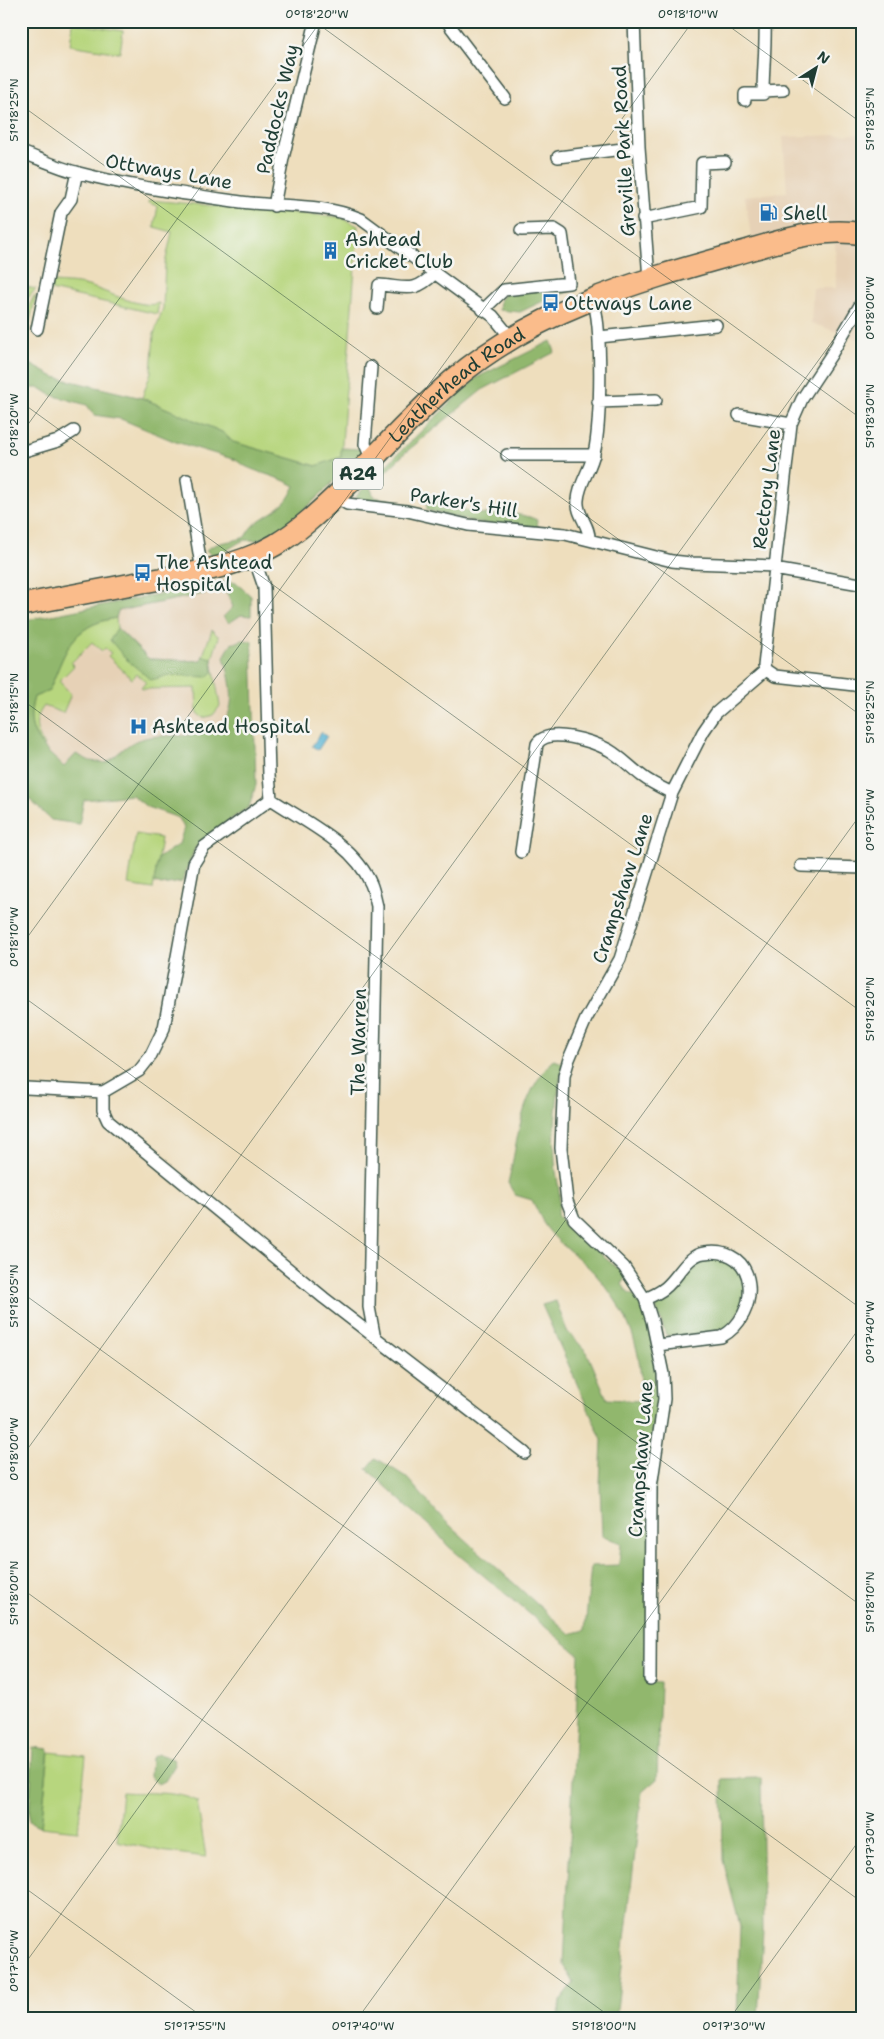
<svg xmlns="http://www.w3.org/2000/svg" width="884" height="2039" viewBox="0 0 884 2039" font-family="'Shantell Sans',sans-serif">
<rect width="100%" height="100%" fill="#f6f6f2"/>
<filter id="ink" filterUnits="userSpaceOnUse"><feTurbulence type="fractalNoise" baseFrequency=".02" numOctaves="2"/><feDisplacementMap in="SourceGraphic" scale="10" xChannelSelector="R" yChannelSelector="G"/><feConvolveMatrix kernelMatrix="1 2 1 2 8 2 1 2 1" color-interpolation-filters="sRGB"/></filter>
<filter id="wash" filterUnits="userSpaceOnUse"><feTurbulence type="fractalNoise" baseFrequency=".0096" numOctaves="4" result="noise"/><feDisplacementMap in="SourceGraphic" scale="20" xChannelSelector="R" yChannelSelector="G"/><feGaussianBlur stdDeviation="1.12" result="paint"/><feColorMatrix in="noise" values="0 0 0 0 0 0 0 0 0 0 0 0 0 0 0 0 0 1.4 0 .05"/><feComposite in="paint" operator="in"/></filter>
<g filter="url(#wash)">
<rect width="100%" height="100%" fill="#eedebd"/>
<!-- built -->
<path fill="#e6d1b6" d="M 863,134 L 863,341 L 811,323 L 813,288 L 836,288 L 835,237 L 748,246 L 751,237 L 745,196 L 787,192 L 783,137 Z
M 226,581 L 236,583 L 251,596 L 256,785 L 101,794 L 21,791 L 21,666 L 28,620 Z"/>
<!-- green -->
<path fill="#b7d67e" stroke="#6b8a59" d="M 73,23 L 123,31 L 120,53 L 70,45 Z
M 149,200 L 340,217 L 358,226 L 341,457 L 317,466 L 233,442 L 222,432 L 142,398 L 151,372 L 154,334 L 163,308 L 165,264 L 172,232 L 154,227 L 158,206 L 149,203 Z
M 53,282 C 65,283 77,283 88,286 C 107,291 142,310 159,303 L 157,314 L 51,290 Z
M 21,286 L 36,289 L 23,303 L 21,310 Z
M 34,296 L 36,296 L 29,324 L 21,320 L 21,314 L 26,312 Z
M 116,618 L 117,628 L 149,659 L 201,661 L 212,630 L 219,637 L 212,659 L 220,706 L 213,715 L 203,718 L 197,713 L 196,688 L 143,689 L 141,688 L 146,682 L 137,674 L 132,679 L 108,656 L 111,653 L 105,648 L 102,651 L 92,642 L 71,663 L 74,666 L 59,681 L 71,694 L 63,713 L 44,706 C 33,721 35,729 44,745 L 42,746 C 30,728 28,718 34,697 L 49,691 C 65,653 70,625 116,618 Z
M 136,834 L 161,838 L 153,889 L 128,885 Z
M 49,1752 L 86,1756 L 78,1831 L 41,1827 Z
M 122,1792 C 147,1794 174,1790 197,1801 L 206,1857 L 161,1851 L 117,1841 Z"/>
<!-- forest -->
<path fill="#91b76d" stroke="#587a50" d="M 570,288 L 569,292 L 554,296 L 520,312 L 499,310 L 500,300 L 506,293 Z
M 551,341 L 555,352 L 482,390 L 406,452 L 370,487 L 374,497 L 399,501 L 400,506 L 358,502 L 356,497 L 366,485 L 476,378 Z
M 21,359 L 54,377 L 142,398 L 222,432 L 233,442 L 316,466 L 341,457 L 341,448 L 360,449 L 362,452 C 336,478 293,528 257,540 C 252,541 247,539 242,541 C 230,547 226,553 212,556 L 206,550 C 218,540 231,543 245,537 C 253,519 271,516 284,503 C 289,499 292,491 295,486 C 277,475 249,472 236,460 L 176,442 L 121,419 L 94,415 L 87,405 L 51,395 L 40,388 L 21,388 Z
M 432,498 C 448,502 461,510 476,513 C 496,517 518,510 537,520 L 538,528 L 479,523 L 427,510 L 427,503 Z
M 226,581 L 236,583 L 251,596 L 251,616 L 241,615 L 229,623 L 223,617 L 233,607 L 227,593 L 218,591 L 118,611 L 116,618 C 70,625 65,653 49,691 L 34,697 C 24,732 40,745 64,767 L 76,754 L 90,761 L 106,763 C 116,756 127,744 138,740 C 158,733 178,738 199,734 C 242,726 233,688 224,657 L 231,644 L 243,640 L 252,641 L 256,785 L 249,807 L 212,832 L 195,848 L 182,882 L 161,885 L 154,882 L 158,858 L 179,844 L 184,828 L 179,818 L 147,807 L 132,795 L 84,800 L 79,824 L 51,820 L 21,791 L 21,621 Z
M 117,628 L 149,659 L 201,661 L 203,656 L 212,658 L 213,672 L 208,677 L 170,675 L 151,680 L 126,659 L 110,640 Z
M 554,1060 L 563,1063 C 557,1096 553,1127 555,1161 C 556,1181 563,1194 557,1215 L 567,1227 L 575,1226 L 605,1258 L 626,1275 L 622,1284 L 628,1293 L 638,1297 L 656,1348 L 660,1387 L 646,1682 L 660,1683 L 657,1779 L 642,1792 L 616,2018 L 559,2018 L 560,2001 L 574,1983 L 564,1965 L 579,1655 L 448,1546 L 438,1534 L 367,1469 L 376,1458 L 406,1477 L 443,1519 L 570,1634 L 585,1630 L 591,1566 L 619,1565 L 621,1543 L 602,1536 L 600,1485 L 602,1440 L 542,1305 L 556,1301 L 567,1331 L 587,1352 L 607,1399 L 640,1401 C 645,1352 628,1311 596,1275 C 580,1257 557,1244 544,1224 C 540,1216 536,1208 532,1200 L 515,1195 L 508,1183 C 519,1138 519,1094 554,1060 Z
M 720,1257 L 744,1274 L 747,1300 L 726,1330 L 680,1336 L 666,1335 L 654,1301 L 700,1258 Z
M 33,1747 L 49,1749 L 41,1827 L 29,1821 Z
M 158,1754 L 173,1759 L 175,1765 L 165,1781 L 157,1784 L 150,1776 L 151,1758 Z
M 761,1778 L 763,1930 L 758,2018 L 737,2018 L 740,1926 L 723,1860 L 722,1779 Z"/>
<!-- water -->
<path fill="#53b1d1" stroke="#397782" d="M 321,732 L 327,736 L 318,750 L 312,746 Z"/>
</g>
<g filter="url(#ink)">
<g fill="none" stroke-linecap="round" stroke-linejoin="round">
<defs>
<path id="street" d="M 450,21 L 450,26 L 505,98
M 634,21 L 639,147 L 649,279
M 763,91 L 783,90
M 745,100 L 745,94 L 763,94 C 763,69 766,46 765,21
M 21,152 C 40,159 59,168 79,173 C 132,187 186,194 241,202 C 281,207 324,203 361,219 L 493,316 L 511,338
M 558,157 L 639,147
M 274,206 L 283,158 L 316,21
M 643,219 L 701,207 L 702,163 L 725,162
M 377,308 L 379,285 C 407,287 414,294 435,273
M 483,310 L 504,290 L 569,283 L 562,234 L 554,229 L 521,230
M 37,329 L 61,213 L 71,199 L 77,172
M 599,337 L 716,325
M 371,367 L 365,444 L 372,460
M 598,402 L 656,400
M 739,415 L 791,424
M 21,452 L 58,441 L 74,431
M 507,455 L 594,455
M 187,480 L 202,571
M 335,496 L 347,504 L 407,511 L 468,525 L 565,534 L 672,561 L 691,563 L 774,566
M 589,539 C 590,525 576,515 578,500 C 579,483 591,469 594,453 C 601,427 603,321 592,298
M 253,555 L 264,587 L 269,775 L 271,799 C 305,822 354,844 371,884 C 374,891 375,899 377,906 L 369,1307 L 374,1334
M 774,569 L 860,584
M 766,670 L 764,666 L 791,424 L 802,399 L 831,355 L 863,300
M 766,670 L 775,676 L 863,686
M 521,852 L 537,744 C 548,726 594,742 609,750 C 621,757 631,768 642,776 C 651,783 662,788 672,793
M 801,866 L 863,868
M 26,1088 L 103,1092 L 139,1071 L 150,1057 L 164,1028 L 194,863 L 204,847 L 271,799
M 103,1092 L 103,1110 L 108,1121 L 324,1298 L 525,1453
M 645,1299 C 652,1296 659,1293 665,1288 C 678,1278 687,1255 704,1253 C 760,1244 762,1316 721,1337 L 658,1345
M 650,1679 L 651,1487 L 664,1399 L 663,1374 L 652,1321 L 645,1299 L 624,1267 L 574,1219 L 567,1201 L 561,1148 L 564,1076 L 569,1059 L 586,1019 L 620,959 L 672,793 L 703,732 L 716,713 L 766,670"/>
<g id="highway">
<path id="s1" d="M 21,605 C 62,597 102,590 143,582 C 188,574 235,568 275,545 C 299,531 318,513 338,494 C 376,457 412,415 453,380 C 534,311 632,283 732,255 C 775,243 818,226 863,234"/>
</g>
</defs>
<!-- street casing -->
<use href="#street" stroke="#3e5549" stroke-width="14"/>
<!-- highway casing -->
<use href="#highway" stroke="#3e5549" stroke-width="24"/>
<!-- street -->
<use href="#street" stroke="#fff" stroke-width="11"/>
<!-- highway -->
<use href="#highway" stroke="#fabc8b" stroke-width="21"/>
</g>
</g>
<!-- ticks -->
<path fill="none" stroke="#1f3d34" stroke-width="1" stroke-opacity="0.45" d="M 314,21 L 863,420M 722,21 L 863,124M 21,105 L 863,717M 21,402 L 863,1013M 21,434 L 321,21M 21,699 L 863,1310M 21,946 L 693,21M 21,995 L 863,1607M 21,1292 L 863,1903M 21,1458 L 863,299M 21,1588 L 612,2018M 21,1885 L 204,2018M 21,1969 L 863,811M 358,2018 L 863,1323M 730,2018 L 863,1835"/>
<!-- icons -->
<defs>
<symbol id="fuel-bare" viewBox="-9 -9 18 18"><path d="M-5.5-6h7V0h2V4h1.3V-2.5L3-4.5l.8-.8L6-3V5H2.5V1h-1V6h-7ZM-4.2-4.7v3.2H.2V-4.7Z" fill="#1f6fb2" stroke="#f6f6f2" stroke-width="2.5" paint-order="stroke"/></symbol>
<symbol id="building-bare" viewBox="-9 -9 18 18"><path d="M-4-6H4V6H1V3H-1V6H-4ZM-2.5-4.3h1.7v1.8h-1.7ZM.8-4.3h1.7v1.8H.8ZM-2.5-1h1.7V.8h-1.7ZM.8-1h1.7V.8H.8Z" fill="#1f6fb2" stroke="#f6f6f2" stroke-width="2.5" paint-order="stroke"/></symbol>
<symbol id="bus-bare" viewBox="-9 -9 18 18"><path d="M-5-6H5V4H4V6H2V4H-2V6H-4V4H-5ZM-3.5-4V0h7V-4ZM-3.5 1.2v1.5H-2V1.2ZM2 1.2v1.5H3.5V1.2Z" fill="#1f6fb2" stroke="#f6f6f2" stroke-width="2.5" paint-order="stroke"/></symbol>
<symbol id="hospital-bare" viewBox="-9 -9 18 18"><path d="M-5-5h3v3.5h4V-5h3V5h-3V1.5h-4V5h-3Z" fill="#1f6fb2" stroke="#f6f6f2" stroke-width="2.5" paint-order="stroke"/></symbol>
</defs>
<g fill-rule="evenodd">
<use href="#fuel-bare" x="756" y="200" width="25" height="25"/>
<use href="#building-bare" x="318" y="238" width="25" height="25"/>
<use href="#bus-bare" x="538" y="290" width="25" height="25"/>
<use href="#bus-bare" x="130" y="560" width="25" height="25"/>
<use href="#hospital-bare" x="126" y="714" width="25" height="25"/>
</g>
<g text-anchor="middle" stroke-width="5" stroke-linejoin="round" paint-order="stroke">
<!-- shield labels -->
<rect fill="#f6f6f2" stroke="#60746d" stroke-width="1" x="333" y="458.5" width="50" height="31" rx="4"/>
<g font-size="18" font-weight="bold" fill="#1f3d34">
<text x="358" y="480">A24</text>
</g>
<!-- street labels -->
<g font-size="19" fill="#1f3d34" stroke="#f6f6f2">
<text transform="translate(277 109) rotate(-77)" y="7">Paddocks Way</text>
<text transform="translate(623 151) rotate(-93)" y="7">Greville Park Road</text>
<text transform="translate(169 171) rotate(10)" y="7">Ottways Lane</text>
<text dy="7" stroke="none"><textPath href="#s1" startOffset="505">Leatherhead Road</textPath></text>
<text transform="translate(766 489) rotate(-83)" y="7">Rectory Lane</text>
<text transform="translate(464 502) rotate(9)" y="7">Parker's Hill</text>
<text transform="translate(622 888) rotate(-72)" y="7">Crampshaw Lane</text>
<text transform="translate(358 1042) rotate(-89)" y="7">The Warren</text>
<text transform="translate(640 1459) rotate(-86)" y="7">Crampshaw Lane</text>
</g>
<!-- poi labels -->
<g font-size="19" fill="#1f3d34" stroke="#f6f6f2" text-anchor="start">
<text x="783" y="220">Shell</text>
<text x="345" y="246">Ashtead<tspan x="345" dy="22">Cricket Club</tspan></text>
<text x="564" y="310">Ottways Lane</text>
<text x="156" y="569">The Ashtead<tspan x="156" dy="22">Hospital</tspan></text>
<text x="152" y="733">Ashtead Hospital</text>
</g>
</g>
<!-- margin -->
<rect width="884" height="2039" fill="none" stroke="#f6f6f2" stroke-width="55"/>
<!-- north arrow -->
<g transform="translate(816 68) rotate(36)" stroke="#f6f6f2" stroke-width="4" paint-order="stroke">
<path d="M0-4L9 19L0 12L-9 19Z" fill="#1f3d34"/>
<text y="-8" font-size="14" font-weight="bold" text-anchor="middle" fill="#1f3d34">N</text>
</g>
<rect x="28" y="28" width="828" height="1984" fill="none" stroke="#1f3d34" stroke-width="2"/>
<g font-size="12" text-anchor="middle" fill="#1f3d34">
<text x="317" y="18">0°18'20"W</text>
<text x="688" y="18">0°18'10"W</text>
<text transform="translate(14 110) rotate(-90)" y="4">51°18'25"N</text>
<text transform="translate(870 119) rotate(-90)" y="4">51°18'35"N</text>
<text transform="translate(870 308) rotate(-90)" y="4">0°18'00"W</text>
<text transform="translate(870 416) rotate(-90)" y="4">51°18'30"N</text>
<text transform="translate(14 425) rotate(-90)" y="4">0°18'20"W</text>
<text transform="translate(14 703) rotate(-90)" y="4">51°18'15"N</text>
<text transform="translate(870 712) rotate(-90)" y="4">51°18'25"N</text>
<text transform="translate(870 820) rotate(-90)" y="4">0°17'50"W</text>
<text transform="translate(14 937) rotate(-90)" y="4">0°18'10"W</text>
<text transform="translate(870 1009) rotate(-90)" y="4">51°18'20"N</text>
<text transform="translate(14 1296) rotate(-90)" y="4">51°18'05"N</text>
<text transform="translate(870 1332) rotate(-90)" y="4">0°17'40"W</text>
<text transform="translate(14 1449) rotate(-90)" y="4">0°18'00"W</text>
<text transform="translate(14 1593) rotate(-90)" y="4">51°18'00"N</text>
<text transform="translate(870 1602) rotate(-90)" y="4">51°18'10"N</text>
<text transform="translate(870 1843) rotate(-90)" y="4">0°17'30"W</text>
<text transform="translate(14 1961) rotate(-90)" y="4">0°17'50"W</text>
<text x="195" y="2030">51°17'55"N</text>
<text x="363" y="2030">0°17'40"W</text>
<text x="604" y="2030">51°18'00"N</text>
<text x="734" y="2030">0°17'30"W</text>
</g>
</svg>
